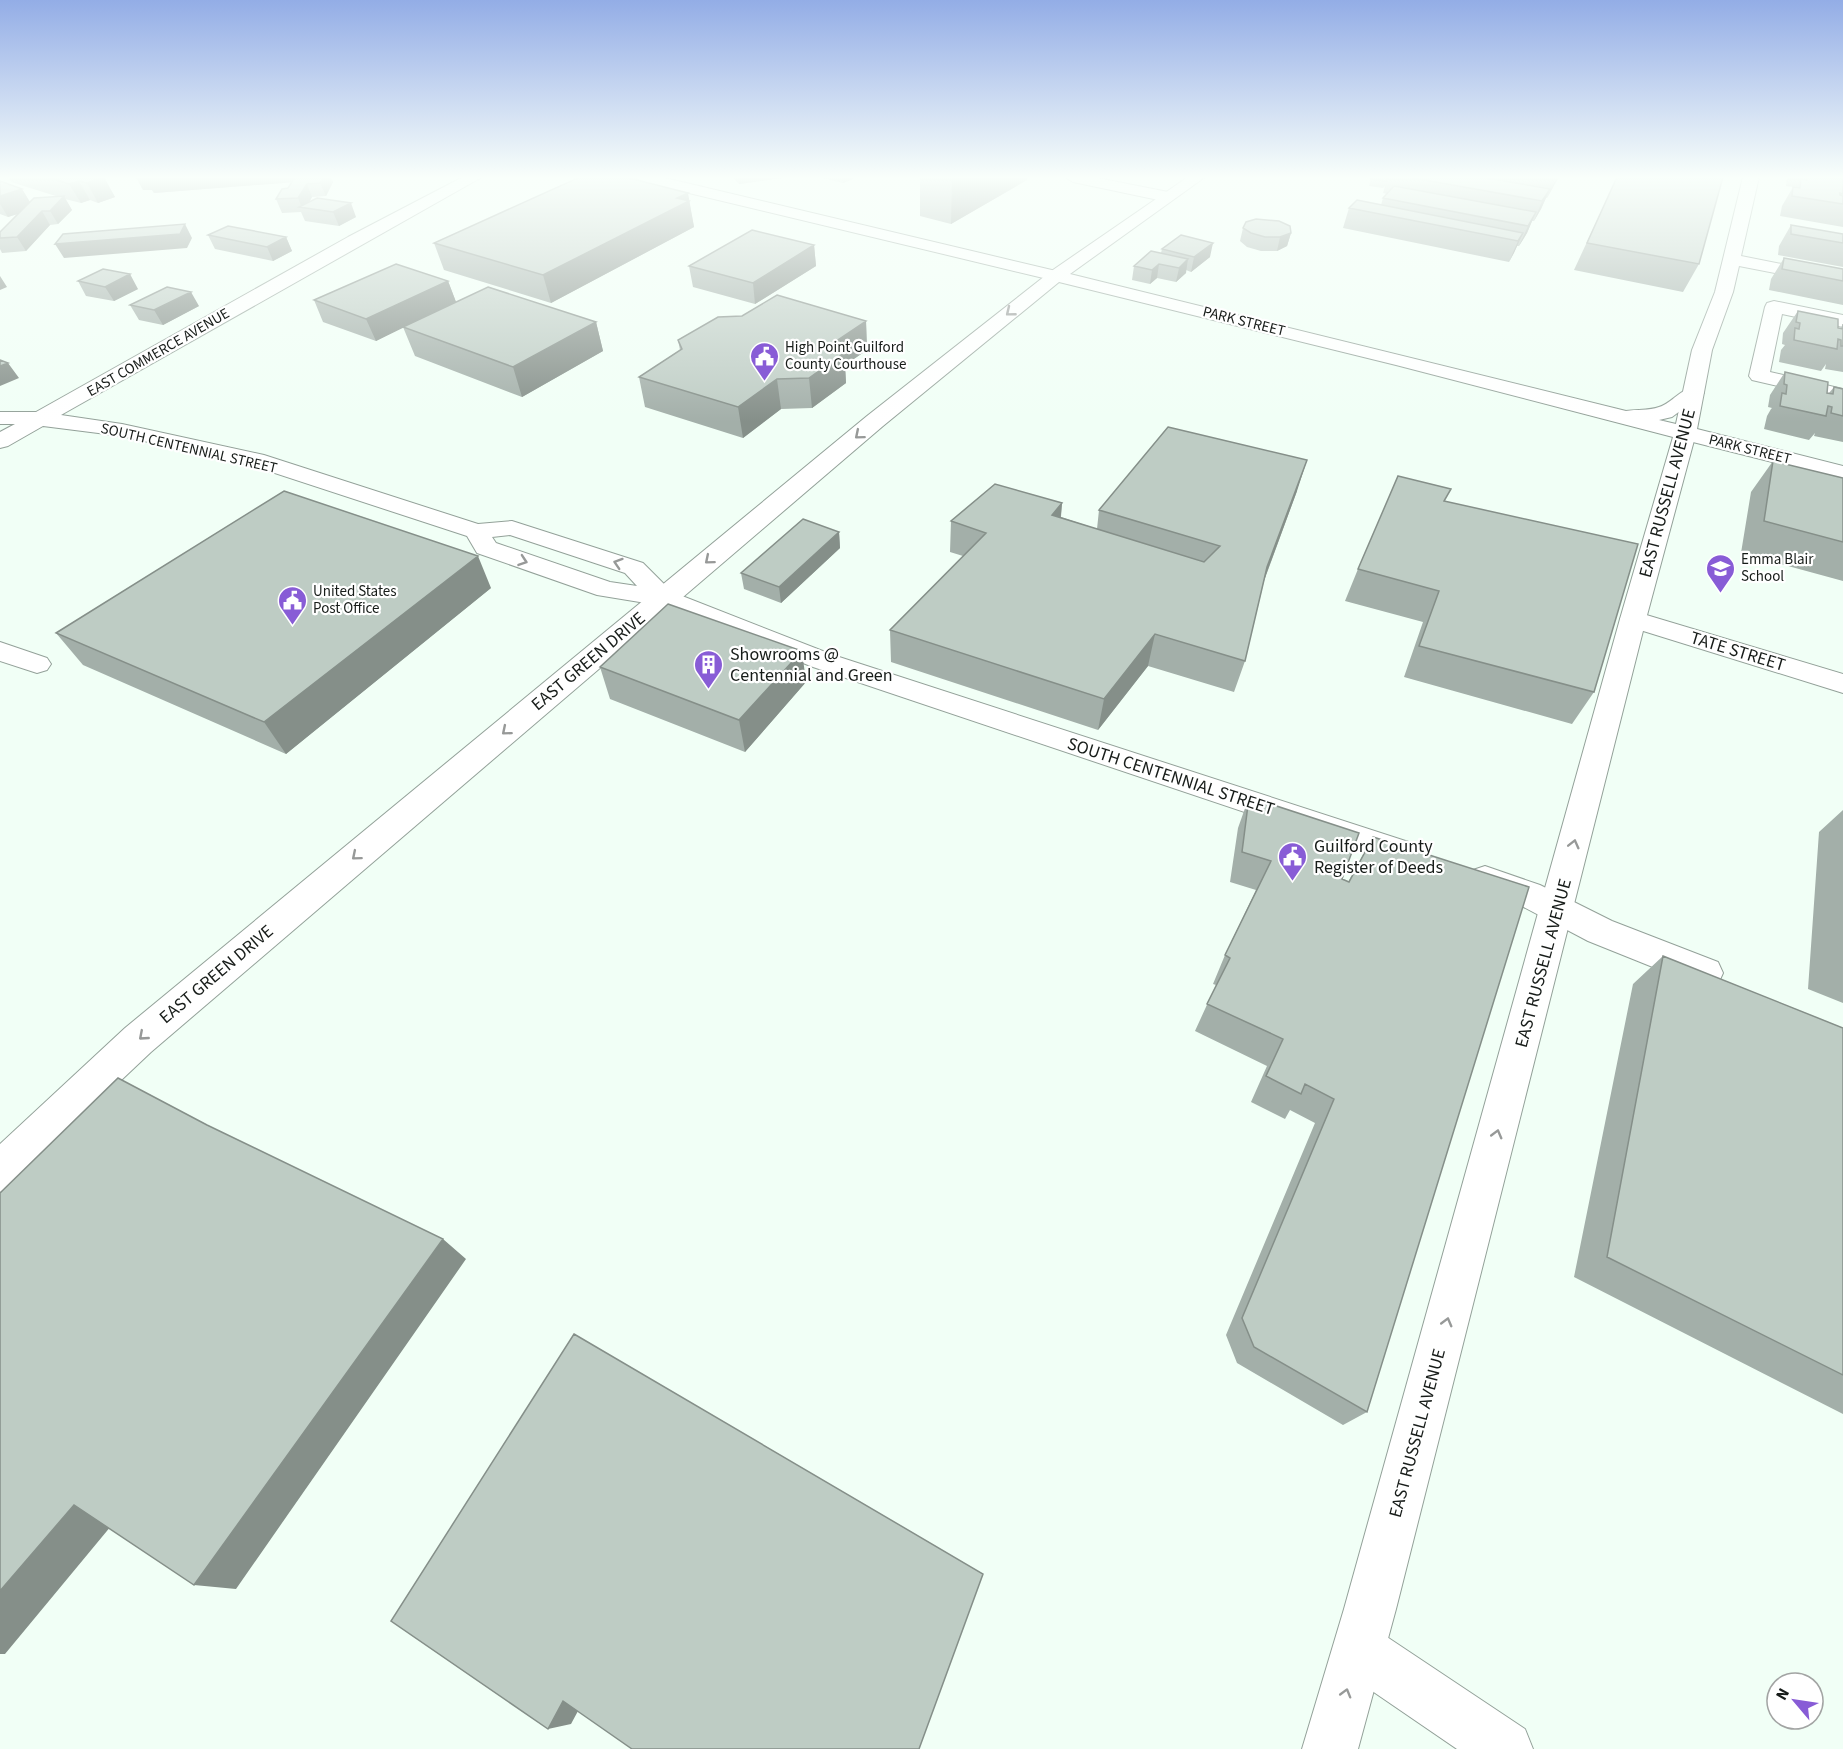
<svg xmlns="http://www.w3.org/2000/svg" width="1843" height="1749" viewBox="0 0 1843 1749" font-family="'Source Sans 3',sans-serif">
<rect width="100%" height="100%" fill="#f1fff6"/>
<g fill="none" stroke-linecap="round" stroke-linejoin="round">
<defs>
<path id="minor" d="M 463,177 L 482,177 L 61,415 L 122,424 L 264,455 L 478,524 L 512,521 L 643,563 L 672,592 L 833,655 L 1424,847 L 1429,856 L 1424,865 L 1413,869 L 1402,865 L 813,667 L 658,605 L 597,595 L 477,553 L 467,536 L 250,465 L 122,436 L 43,426 L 8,446 L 0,448 L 0,432 L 15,424 L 0,424 L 0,412 L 36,412 L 348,237 ZM 510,535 L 625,573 L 637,586 L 610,582 L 496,543 L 492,537 Z
M 635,177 L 661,177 L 1056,271 L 1062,272 L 1065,276 L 1062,280 L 1056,281 L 643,182 Z
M 1065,177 L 1093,177 L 1168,192 L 1176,197 L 1168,202 L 1073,182 Z
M 1743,177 L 1759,177 L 1741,256 L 1843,276 L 1843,286 L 1739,266 L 1733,292 L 1712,350 L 1697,429 L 1843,466 L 1843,480 L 1677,438 L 1674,433 L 1692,350 L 1715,292 Z
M 1774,301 L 1843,315 L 1843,327 L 1782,314 L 1770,372 L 1843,389 L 1843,401 L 1752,380 L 1749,376 L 1765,307 L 1767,303 Z
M 1633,611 L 1843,674 L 1843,693 L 1624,625 L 1620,619 L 1624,613 Z
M 0,642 L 47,658 L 51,664 L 47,670 L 37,673 L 0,661 Z
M 1485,866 L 1540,885 L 1612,921 L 1718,962 L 1723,973 L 1718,984 L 1705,988 L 1588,941 L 1516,903 L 1473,888 L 1468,879 L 1473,870 Z
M 1359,1624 L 1378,1631 L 1525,1729 L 1533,1749 L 1457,1749 L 1340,1669 L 1333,1650 L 1340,1631 Z"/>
<path id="major" d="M 1188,177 L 1205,177 L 1070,274 L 1626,411 C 1636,409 1649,411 1659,407 C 1675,402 1682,384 1701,389 L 1704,393 L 1672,417 L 1659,420 L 1693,428 L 1696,433 L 1646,619 L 1396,1609 L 1358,1749 L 1302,1749 L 1344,1609 L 1620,619 L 1673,437 L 1396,365 L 1059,282 L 883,426 L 151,1052 L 97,1103 L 14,1186 L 0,1192 L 0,1144 L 125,1028 L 867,416 L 1050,272 Z"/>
</defs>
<!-- minor casing -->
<use href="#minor" stroke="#93a199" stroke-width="2"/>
<!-- major casing -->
<use href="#major" stroke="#93a199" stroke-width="2"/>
<!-- minor -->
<use href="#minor" fill="#fff" fill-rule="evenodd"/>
<!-- major -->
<use href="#major" fill="#fff" fill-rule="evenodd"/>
</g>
<!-- wall -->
<path fill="#a3afa9" d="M 8,177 L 102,177 L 115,197 L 98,203 L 90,200 L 81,203 L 65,199 L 72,210 L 58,224 L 50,225 L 26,251 L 2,253 L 0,249 L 0,232 L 17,214 L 8,217 L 0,214 L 0,181 L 22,189 L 30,202 L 59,197 L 11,182 Z
M 136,177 L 331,177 L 333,182 L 326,196 L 312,197 L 309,202 L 356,217 L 339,226 L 305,221 L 301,212 L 282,213 L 276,199 L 288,188 L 292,182 L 154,193 L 152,190 L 143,190 Z
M 732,177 L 788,177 L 739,184 Z
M 818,177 L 857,177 L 843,183 Z
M 920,177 L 1027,177 L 1027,180 L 951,224 L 920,216 Z
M 1373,177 L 1559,177 L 1547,198 L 1546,198 L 1541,209 L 1534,221 L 1532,221 L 1527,233 L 1519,246 L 1517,246 L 1509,262 L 1343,228 L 1349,208 L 1381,205 L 1383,198 L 1387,194 L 1383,193 L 1385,186 L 1383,188 L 1369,186 L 1371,179 Z
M 1617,177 L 1699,264 L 1683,292 L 1574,270 Z
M 1787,177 L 1843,177 L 1843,227 L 1780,216 L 1782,206 L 1793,187 L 1786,186 Z
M 689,201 L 694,227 L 551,303 L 444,270 L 434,243 Z
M 1791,225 L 1843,234 L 1843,267 L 1778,255 L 1779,246 Z
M 1243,228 L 1291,233 L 1287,246 L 1277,251 L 1261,251 L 1247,247 L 1240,241 Z
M 208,235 L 286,237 L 292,251 L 273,261 L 215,249 Z
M 814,245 L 816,266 L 755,304 L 693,287 L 689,266 Z
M 1162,249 L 1210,257 L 1191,272 L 1186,270 L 1186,273 L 1176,282 L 1157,278 L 1150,284 L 1132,280 L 1134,266 L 1161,253 Z
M 1784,258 L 1843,269 L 1843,305 L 1769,290 L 1771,279 Z
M 78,281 L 138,289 L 114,301 L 86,296 Z
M 448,281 L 456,302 L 596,322 L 603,351 L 522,397 L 415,356 L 403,327 L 376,341 L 323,322 L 314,300 Z
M 130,305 L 199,306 L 163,325 L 139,320 Z
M 1798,311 L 1838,328 L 1840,329 L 1843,324 L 1843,372 L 1825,369 L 1826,364 L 1821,371 L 1779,362 L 1781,350 L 1785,345 L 1782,344 L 1783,333 Z
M 742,316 L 866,321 L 867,350 L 845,365 L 846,383 L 812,408 L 781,409 L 743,438 L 645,407 L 639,377 L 680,350 L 678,340 Z
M 1785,372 L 1827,393 L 1829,393 L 1834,387 L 1843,389 L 1843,442 L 1814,436 L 1815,433 L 1809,440 L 1764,429 L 1767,416 L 1771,409 L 1772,408 L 1768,407 L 1770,395 Z
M 1773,461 L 1843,478 L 1843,581 L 1741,553 L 1751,492 Z
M 1297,491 L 1264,581 L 1245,661 L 1234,692 L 1148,666 L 1098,730 L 891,662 L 890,630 L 963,556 L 950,552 L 951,521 L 1062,503 L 1061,517 L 1097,529 L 1099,510 Z
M 1445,501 L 1594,692 L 1572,724 L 1404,677 L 1423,622 L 1345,601 L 1358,569 Z
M 839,532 L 840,548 L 781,603 L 744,589 L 741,573 Z
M 491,588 L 286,754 L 83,665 L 56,633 Z
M 600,667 L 806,682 L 745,752 L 610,699 Z
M 1249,797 L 1342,879 L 1348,882 L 1373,837 L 1367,1412 L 1343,1425 L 1237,1363 L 1226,1335 L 1315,1123 L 1290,1110 L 1285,1119 L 1251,1102 L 1267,1066 L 1195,1031 L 1216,985 L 1213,984 L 1225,955 L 1256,890 L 1230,882 L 1238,828 Z
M 1843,810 L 1843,1003 L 1808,989 L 1819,832 Z
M 1663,956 L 1843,1028 L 1843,1414 L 1574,1277 L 1633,984 Z"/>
<!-- shaded-wall -->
<path fill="#858f89" d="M 104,177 L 115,197 L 98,203 L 87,183 Z
M 136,177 L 323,177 L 322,180 L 154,193 L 152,190 L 143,190 Z
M 324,177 L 331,177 L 333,182 L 326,196 L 320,183 Z
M 738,177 L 788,177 L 739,184 Z
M 843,177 L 857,177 L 843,183 Z
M 952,177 L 1027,177 L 1027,180 L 951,224 Z
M 1557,177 L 1558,177 L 1552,189 L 1547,198 Z
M 79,181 L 90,200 L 81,203 L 69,184 Z
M 307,184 L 312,197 L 306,208 L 302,208 L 298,198 Z
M 22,189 L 34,209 L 8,217 L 0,204 L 0,196 Z
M 1550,189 L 1541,209 L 1534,221 L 1542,201 Z
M 688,193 L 694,227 L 551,303 L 543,275 L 677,198 Z
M 64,196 L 72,210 L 58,224 L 50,211 Z
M 351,203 L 356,217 L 339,226 L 333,212 Z
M 42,211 L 50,225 L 26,251 L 17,237 Z
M 1536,212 L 1527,233 L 1519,246 L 1528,226 Z
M 185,224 L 192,238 L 187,248 L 64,258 L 55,244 Z
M 1291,233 L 1287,246 L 1277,251 L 1280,237 Z
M 1523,233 L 1514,253 L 1509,262 L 1518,241 Z
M 286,237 L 292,251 L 273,261 L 267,247 Z
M 1213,243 L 1210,257 L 1191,272 L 1194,257 Z
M 814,245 L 816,266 L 755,304 L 753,283 Z
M 1188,259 L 1186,273 L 1176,282 L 1179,268 Z
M 1159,264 L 1157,278 L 1150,284 L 1152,270 Z
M 130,274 L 138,289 L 114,301 L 105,287 Z
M 0,276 L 7,287 L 0,290 Z
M 448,281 L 456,302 L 376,341 L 366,319 Z
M 191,292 L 199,306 L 163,325 L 154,310 Z
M 866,321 L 867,350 L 845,365 L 846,383 L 812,408 L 809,378 L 835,342 Z
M 596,322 L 603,351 L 522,397 L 513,367 Z
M 8,363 L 19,378 L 0,386 L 0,366 Z
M 777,379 L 781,409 L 743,438 L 738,407 Z
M 1307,460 L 1297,491 L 1257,599 L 1267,567 Z
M 1062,503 L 1059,535 L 1052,515 Z
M 839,532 L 840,548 L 781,603 L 779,587 Z
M 478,556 L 491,588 L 286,754 L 264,722 Z
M 1155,634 L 1148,666 L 1098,730 L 1104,699 Z
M 802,651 L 806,682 L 745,752 L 739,720 Z
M 443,1239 L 466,1259 L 236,1589 L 194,1585 Z
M 74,1505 L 121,1514 L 5,1654 L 0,1654 L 0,1591 Z
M 585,1698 L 571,1724 L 548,1729 L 563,1701 Z"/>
<!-- building -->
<path fill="#beccc4" stroke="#858f89" stroke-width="1.5" d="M 47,177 L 104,177 L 87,183 L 79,181 L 69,184 Z
M 295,177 L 324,177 L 320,183 L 307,184 L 298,198 L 276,199 L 282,189 L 288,188 Z
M 580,177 L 625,177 L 688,193 L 677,198 L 689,201 L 543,275 L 434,243 Z
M 1373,177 L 1388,177 L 1386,181 L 1371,179 Z
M 1408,177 L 1481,177 L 1550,189 L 1542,201 Z
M 1617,177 L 1723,177 L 1699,264 L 1587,243 Z
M 1807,177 L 1843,177 L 1843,194 L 1840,193 L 1840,195 L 1843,196 L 1843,204 L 1792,196 L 1793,187 L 1800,188 L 1801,179 L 1807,180 Z
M 0,181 L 22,189 L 0,196 Z
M 1394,186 L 1536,212 L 1528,226 L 1383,198 Z
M 64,196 L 50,211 L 42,211 L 17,237 L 0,238 L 0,232 L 34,198 Z
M 317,198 L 351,203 L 333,212 L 299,207 Z
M 1357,200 L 1523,233 L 1518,241 L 1349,208 Z
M 1256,219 L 1279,221 L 1290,226 L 1291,233 L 1280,237 L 1265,237 L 1251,233 L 1243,228 L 1246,222 Z
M 185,224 L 180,234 L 55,244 L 63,234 Z
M 1791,225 L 1843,234 L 1843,243 L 1791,234 Z
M 228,226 L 286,237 L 267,247 L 208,235 Z
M 752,230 L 814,245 L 753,283 L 689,266 Z
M 1181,235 L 1213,243 L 1194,257 L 1162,249 Z
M 1151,251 L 1188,259 L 1179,268 L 1159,264 L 1152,270 L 1134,266 Z
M 1784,258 L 1843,269 L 1843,281 L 1782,269 Z
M 396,264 L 448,281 L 366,319 L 314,300 Z
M 103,269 L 130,274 L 105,287 L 78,281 Z
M 167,287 L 191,292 L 154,310 L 130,305 Z
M 488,287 L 596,322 L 513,367 L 403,327 Z
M 777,295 L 866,321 L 835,342 L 844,353 L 809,378 L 777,379 L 738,407 L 639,377 L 682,349 L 678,340 L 718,317 L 742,316 Z
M 1798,311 L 1838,319 L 1838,328 L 1843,329 L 1843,324 L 1843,346 L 1841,346 L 1841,340 L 1838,339 L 1837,349 L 1794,340 L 1795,328 L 1799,329 L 1800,323 L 1796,322 Z
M 0,360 L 8,363 L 0,366 Z
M 1785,372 L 1828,382 L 1827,393 L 1833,394 L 1834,387 L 1843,389 L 1843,416 L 1831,413 L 1832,407 L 1828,406 L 1826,416 L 1780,406 L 1782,393 L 1786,394 L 1787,385 L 1784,384 Z
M 1168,427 L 1307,460 L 1267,567 L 1245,661 L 1155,634 L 1104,699 L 890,630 L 986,533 L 951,521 L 995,484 L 1062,503 L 1052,515 L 1204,562 L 1220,546 L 1099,510 Z
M 1773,461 L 1843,478 L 1843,542 L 1764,521 Z
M 1398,476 L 1451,489 L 1444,501 L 1638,544 L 1594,692 L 1419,646 L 1439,591 L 1358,569 Z
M 284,491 L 478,556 L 264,722 L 56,633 Z
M 803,519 L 839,532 L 779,587 L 741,573 Z
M 668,604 L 802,651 L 739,720 L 600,667 Z
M 1249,797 L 1359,833 L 1342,879 L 1349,882 L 1373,837 L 1529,887 L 1367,1412 L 1254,1347 L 1242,1318 L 1334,1099 L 1305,1084 L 1301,1094 L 1266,1076 L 1283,1039 L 1207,1004 L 1230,958 L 1225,955 L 1271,861 L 1242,852 Z
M 1663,956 L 1843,1028 L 1843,1375 L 1607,1257 Z
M 118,1078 L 207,1125 L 443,1239 L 194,1585 L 74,1505 L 0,1591 L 0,1193 Z
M 574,1334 L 983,1574 L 919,1749 L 632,1749 L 563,1701 L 548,1729 L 391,1621 Z"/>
<!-- one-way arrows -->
<defs><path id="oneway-chevron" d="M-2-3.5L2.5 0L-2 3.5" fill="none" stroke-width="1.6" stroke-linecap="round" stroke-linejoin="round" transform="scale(1.5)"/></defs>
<g stroke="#979998">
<use href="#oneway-chevron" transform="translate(1010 312) rotate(141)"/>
<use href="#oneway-chevron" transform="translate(859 435) rotate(140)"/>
<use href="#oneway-chevron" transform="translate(709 560) rotate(140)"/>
<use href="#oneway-chevron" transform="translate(523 561) rotate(19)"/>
<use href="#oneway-chevron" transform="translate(618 563) rotate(-162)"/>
<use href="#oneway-chevron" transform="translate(506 731) rotate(140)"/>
<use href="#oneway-chevron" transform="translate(1574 844) rotate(-76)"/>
<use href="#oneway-chevron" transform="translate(356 856) rotate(140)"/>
<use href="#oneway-chevron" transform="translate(143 1036) rotate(139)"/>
<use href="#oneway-chevron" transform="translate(1497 1134) rotate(-75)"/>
<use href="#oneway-chevron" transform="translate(1447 1322) rotate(-75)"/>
<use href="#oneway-chevron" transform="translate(1346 1693) rotate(-74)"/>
</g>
<!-- sky -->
<linearGradient id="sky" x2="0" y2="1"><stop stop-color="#93ade6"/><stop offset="0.42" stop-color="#f9fffb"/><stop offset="1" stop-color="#f9fffb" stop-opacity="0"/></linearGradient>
<rect width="1843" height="422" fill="url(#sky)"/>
<!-- icons -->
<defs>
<symbol id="civic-pin" viewBox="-11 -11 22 30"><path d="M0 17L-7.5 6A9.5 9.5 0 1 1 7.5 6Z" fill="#885cd6" stroke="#fff"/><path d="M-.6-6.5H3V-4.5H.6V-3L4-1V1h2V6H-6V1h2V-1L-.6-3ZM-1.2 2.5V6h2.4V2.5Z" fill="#fff"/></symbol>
<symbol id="school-pin" viewBox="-11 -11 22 30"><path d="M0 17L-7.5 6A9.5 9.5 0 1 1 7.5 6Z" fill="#885cd6" stroke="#fff"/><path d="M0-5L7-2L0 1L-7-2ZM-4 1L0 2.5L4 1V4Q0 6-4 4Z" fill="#fff"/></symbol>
<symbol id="building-pin" viewBox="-11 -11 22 30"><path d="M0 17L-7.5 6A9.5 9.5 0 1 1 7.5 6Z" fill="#885cd6" stroke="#fff"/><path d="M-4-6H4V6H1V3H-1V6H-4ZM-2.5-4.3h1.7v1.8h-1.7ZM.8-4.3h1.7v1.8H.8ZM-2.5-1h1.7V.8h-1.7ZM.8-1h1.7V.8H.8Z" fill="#fff"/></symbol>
</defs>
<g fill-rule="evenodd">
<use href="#civic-pin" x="748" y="340" width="33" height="45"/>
<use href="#school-pin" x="1704" y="552" width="33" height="45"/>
<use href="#civic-pin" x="276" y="584" width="33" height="45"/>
<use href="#building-pin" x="692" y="648" width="33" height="45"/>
<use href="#civic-pin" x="1276" y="840" width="33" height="45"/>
</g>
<g text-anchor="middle" stroke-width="4.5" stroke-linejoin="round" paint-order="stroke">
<!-- far-street labels -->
<g font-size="15" fill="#171c19" stroke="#fff">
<text transform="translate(1244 321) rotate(14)" y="5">PARK STREET</text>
<text transform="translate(158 352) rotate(-30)" y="5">EAST COMMERCE AVENUE</text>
<text transform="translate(189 448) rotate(13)" y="5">SOUTH CENTENNIAL STREET</text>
<text transform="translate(1750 449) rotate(14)" y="5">PARK STREET</text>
</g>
<!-- far-poi labels -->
<g font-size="15" fill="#171c19" stroke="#fff" text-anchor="start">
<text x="785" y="352">High Point Guilford<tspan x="785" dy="17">County Courthouse</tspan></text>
<text x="1741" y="564">Emma Blair<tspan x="1741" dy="17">School</tspan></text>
<text x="313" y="596">United States<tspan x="313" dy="17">Post Office</tspan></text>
</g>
<!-- street labels -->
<g font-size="18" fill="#171c19" stroke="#fff">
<text transform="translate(1667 493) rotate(-75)" y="6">EAST RUSSELL AVENUE</text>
<text transform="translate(1738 651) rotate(17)" y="6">TATE STREET</text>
<text transform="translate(588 661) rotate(-40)" y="6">EAST GREEN DRIVE</text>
<text transform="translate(1171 776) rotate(18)" y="6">SOUTH CENTENNIAL STREET</text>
<text transform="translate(1543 963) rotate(-75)" y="6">EAST RUSSELL AVENUE</text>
<text transform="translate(216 974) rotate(-40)" y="6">EAST GREEN DRIVE</text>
<text transform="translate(1417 1433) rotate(-75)" y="6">EAST RUSSELL AVENUE</text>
</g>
<!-- poi labels -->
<g font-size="18" fill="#171c19" stroke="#fff" text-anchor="start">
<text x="730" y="660">Showrooms @<tspan x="730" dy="21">Centennial and Green</tspan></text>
<text x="1314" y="852">Guilford County<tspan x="1314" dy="21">Register of Deeds</tspan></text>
</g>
</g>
<!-- north arrow -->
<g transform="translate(1795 1701) rotate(299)"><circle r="28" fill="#ffffff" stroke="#a2a4a3" stroke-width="1.5"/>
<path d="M0-4.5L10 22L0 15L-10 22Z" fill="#885cd6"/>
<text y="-9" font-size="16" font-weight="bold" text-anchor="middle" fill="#171c19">N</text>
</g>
</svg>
